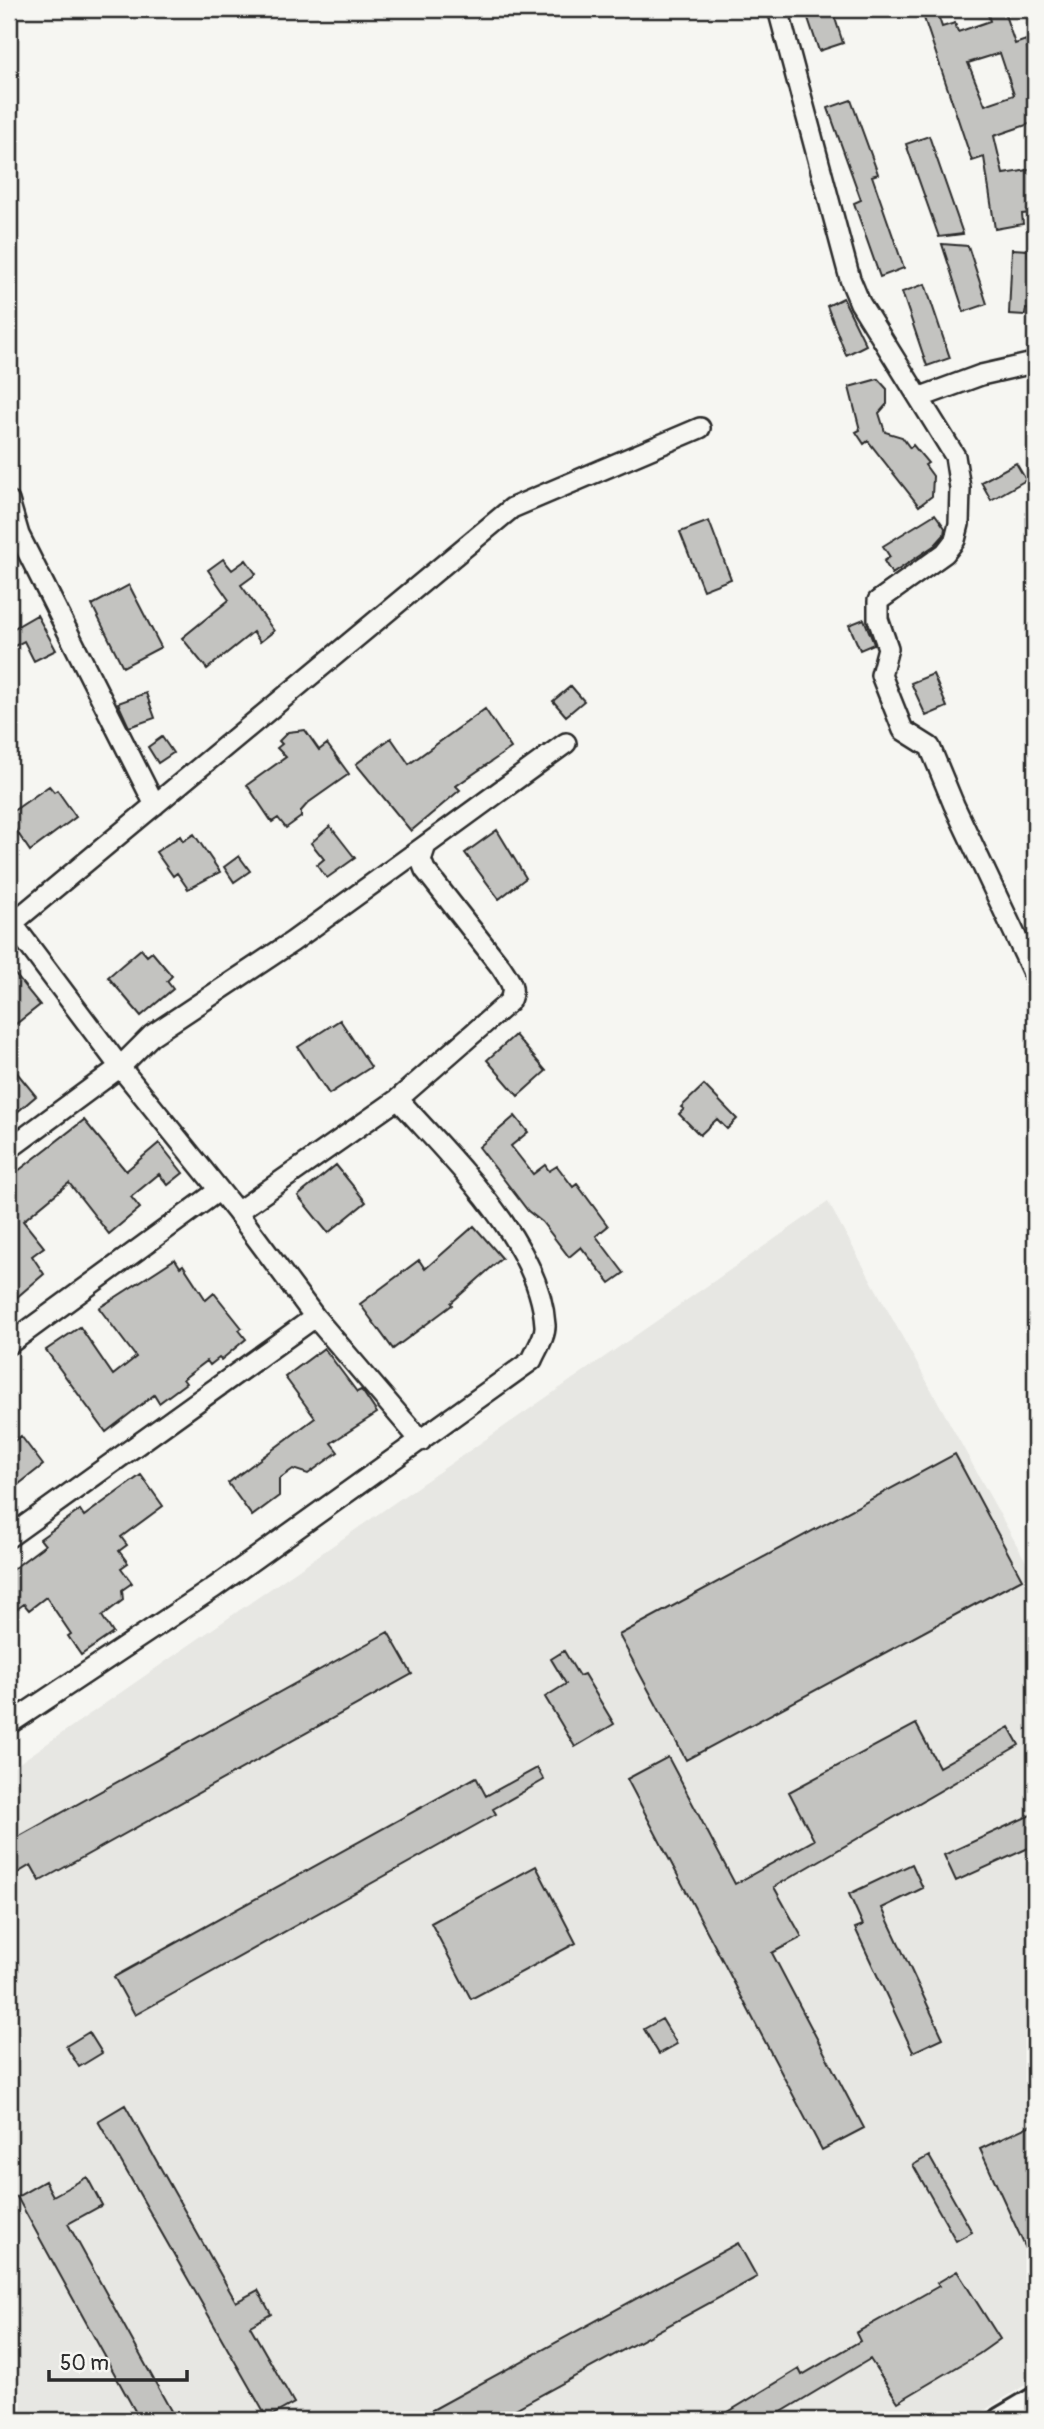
<svg xmlns="http://www.w3.org/2000/svg" width="1044" height="2429" viewBox="0 0 1044 2429" font-family="Pangolin,sans-serif">
<rect width="100%" height="100%" fill="#f6f6f2"/>
<filter id="ink" filterUnits="userSpaceOnUse"><feTurbulence type="fractalNoise" baseFrequency=".0143" numOctaves="2"/><feDisplacementMap in="SourceGraphic" scale="14" xChannelSelector="R" yChannelSelector="G"/><feConvolveMatrix kernelMatrix="1 2 1 2 8 2 1 2 1" color-interpolation-filters="sRGB"/></filter>
<g filter="url(#ink)">
<!-- built -->
<path fill="#e7e7e3" d="M 828,1202 L 1035,1578 L 1035,2379 L 969,2420 L 9,2420 L 9,1770 Z"/>
<!-- building -->
<path fill="#c3c3c0" stroke="#2b2b2b" stroke-width="2" fill-rule="evenodd" d="M 805,9 L 832,9 L 843,43 L 819,51 Z
M 921,9 L 936,9 L 942,27 L 955,23 L 958,32 L 990,21 L 986,9 L 1003,9 L 1015,44 L 1026,40 L 1028,50 L 1035,48 L 1035,122 L 994,136 L 1003,174 L 1035,169 L 1035,209 L 1032,213 L 1022,214 L 1023,224 L 995,229 L 984,157 L 972,161 ZM 1000,53 L 1014,95 L 985,105 L 968,63 Z
M 851,100 L 878,174 L 872,176 L 904,268 L 880,277 L 854,203 L 861,200 L 828,108 Z
M 929,136 L 963,234 L 939,237 L 906,144 Z
M 942,244 L 968,246 L 987,304 L 964,312 Z
M 1012,249 L 1028,250 L 1028,256 L 1035,256 L 1035,310 L 1026,309 L 1025,315 L 1009,314 Z
M 925,284 L 950,358 L 927,366 L 902,292 Z
M 843,298 L 866,345 L 846,355 L 827,306 Z
M 878,379 L 887,389 L 887,404 L 879,413 L 885,432 L 902,437 L 910,448 L 913,445 L 928,463 L 925,465 L 933,476 L 932,496 L 919,506 L 868,441 L 864,444 L 856,432 L 860,430 L 849,387 Z
M 1016,463 L 1026,480 L 991,500 L 981,482 Z
M 935,514 L 945,528 L 944,535 L 935,545 L 892,574 L 884,561 L 890,557 L 883,546 Z
M 709,521 L 731,579 L 703,590 L 680,532 Z
M 223,559 L 232,570 L 246,560 L 256,574 L 241,585 L 274,631 L 260,642 L 253,632 L 207,669 L 182,638 L 229,600 L 208,570 Z
M 129,585 L 161,647 L 123,667 L 92,605 Z
M 37,615 L 56,650 L 34,661 L 24,641 L 9,649 L 9,631 Z
M 864,619 L 874,644 L 860,650 L 849,625 Z
M 933,674 L 947,707 L 926,716 L 911,683 Z
M 571,686 L 584,701 L 566,716 L 553,701 Z
M 146,693 L 155,718 L 129,727 L 118,703 Z
M 485,709 L 511,748 L 456,786 L 460,790 L 411,831 L 356,764 L 391,738 L 409,764 Z
M 305,730 L 319,750 L 327,744 L 349,774 L 308,803 L 301,811 L 301,817 L 286,828 L 278,818 L 272,822 L 247,785 L 286,757 L 277,748 L 282,744 L 279,741 L 288,732 Z
M 162,737 L 173,753 L 158,763 L 148,747 Z
M 49,786 L 54,792 L 57,790 L 76,817 L 30,851 L 9,820 L 9,814 Z
M 330,826 L 355,858 L 327,878 L 317,865 L 324,859 L 311,843 Z
M 497,830 L 526,878 L 499,899 L 465,853 Z
M 194,834 L 220,872 L 188,889 L 177,873 L 173,876 L 156,852 L 180,836 L 183,841 Z
M 239,856 L 250,871 L 234,882 L 224,867 Z
M 141,949 L 147,956 L 152,952 L 172,976 L 167,981 L 173,989 L 141,1016 L 108,977 Z
M 9,967 L 40,1005 L 16,1024 L 9,1015 Z
M 340,1020 L 371,1067 L 329,1094 L 298,1047 Z
M 515,1035 L 546,1071 L 518,1096 L 487,1060 Z
M 9,1063 L 36,1096 L 9,1119 Z
M 704,1085 L 737,1119 L 727,1129 L 717,1119 L 700,1135 L 679,1114 L 684,1109 L 681,1107 Z
M 515,1116 L 528,1132 L 511,1146 L 533,1174 L 545,1165 L 549,1171 L 557,1166 L 573,1187 L 577,1184 L 608,1226 L 596,1236 L 624,1273 L 610,1283 L 581,1247 L 569,1257 L 542,1222 L 528,1211 L 479,1147 Z
M 84,1120 L 126,1171 L 159,1143 L 183,1173 L 168,1185 L 159,1174 L 131,1197 L 140,1208 L 109,1234 L 69,1183 L 23,1221 L 44,1247 L 32,1256 L 44,1274 L 9,1304 L 9,1178 Z
M 336,1165 L 366,1202 L 328,1233 L 298,1196 Z
M 474,1226 L 502,1258 L 451,1303 L 452,1305 L 393,1349 L 360,1304 L 419,1260 L 425,1269 Z
M 175,1259 L 180,1267 L 183,1265 L 206,1300 L 214,1293 L 242,1328 L 239,1330 L 246,1339 L 221,1360 L 219,1358 L 210,1365 L 207,1361 L 183,1379 L 186,1383 L 159,1403 L 154,1395 L 106,1432 L 46,1350 L 80,1327 L 113,1375 L 136,1357 L 99,1308 Z
M 324,1348 L 357,1392 L 361,1390 L 363,1392 L 377,1413 L 331,1443 L 338,1452 L 308,1474 L 293,1469 L 279,1479 L 279,1496 L 252,1516 L 228,1483 L 315,1418 L 285,1377 Z
M 21,1436 L 43,1465 L 9,1492 L 9,1445 Z
M 955,1454 L 1022,1579 L 686,1760 L 619,1635 Z
M 141,1475 L 163,1506 L 121,1537 L 127,1545 L 119,1551 L 128,1563 L 121,1568 L 132,1583 L 122,1590 L 123,1600 L 102,1616 L 113,1633 L 81,1655 L 68,1636 L 71,1634 L 46,1597 L 29,1610 L 24,1604 L 9,1615 L 9,1572 L 45,1545 L 40,1539 L 80,1510 L 84,1516 Z
M 388,1632 L 412,1674 L 40,1881 L 31,1865 L 9,1878 L 9,1842 Z
M 564,1651 L 579,1676 L 584,1674 L 614,1724 L 575,1747 L 545,1697 L 566,1684 L 551,1659 Z
M 916,1724 L 939,1767 L 1009,1727 L 1019,1745 L 774,1887 L 802,1937 L 772,1953 L 864,2128 L 822,2150 L 627,1779 L 668,1757 L 735,1884 L 814,1840 L 789,1792 Z
M 537,1768 L 544,1780 L 493,1809 L 496,1814 L 135,2015 L 114,1977 L 476,1777 L 486,1796 Z
M 1035,1813 L 1035,1845 L 956,1881 L 944,1855 Z
M 912,1864 L 923,1888 L 882,1908 L 943,2038 L 913,2052 L 855,1928 L 863,1925 L 849,1894 Z
M 536,1866 L 576,1943 L 471,1999 L 431,1923 Z
M 662,2019 L 677,2044 L 659,2054 L 644,2029 Z
M 89,2032 L 102,2053 L 79,2067 L 66,2046 Z
M 125,2105 L 236,2302 L 258,2290 L 271,2314 L 250,2326 L 294,2403 L 267,2418 L 98,2121 Z
M 1035,2123 L 1035,2268 L 980,2149 Z
M 929,2156 L 972,2232 L 956,2241 L 913,2165 Z
M 87,2177 L 102,2205 L 68,2224 L 176,2420 L 140,2420 L 17,2197 L 45,2181 L 53,2196 Z
M 738,2243 L 757,2277 L 495,2420 L 414,2420 Z
M 957,2271 L 1000,2339 L 979,2354 L 898,2402 L 870,2359 L 768,2420 L 715,2420 L 799,2369 L 802,2375 L 860,2341 L 856,2333 L 939,2286 L 937,2283 Z"/>
<g fill="none" stroke-linecap="round" stroke-linejoin="round">
<defs>
<path id="minor" d="M 778,9 L 850,279 L 860,303 L 955,456 L 960,488 L 959,524 L 955,540 L 945,553 L 878,601 L 878,619 L 888,648 L 881,675 L 903,730 L 930,747 L 954,805 L 1035,977
M 921,397 L 981,375 L 1029,364 L 1035,366
M 9,501 L 19,535 L 10,539
M 19,535 L 155,805
M 9,919 L 120,1067 L 237,1212 L 315,1317 L 9,1537
M 9,926 L 512,508 L 700,428
M 9,1149 L 120,1067 L 152,1035 L 292,942 L 426,845
M 237,1212 L 398,1099
M 315,1317 L 421,1441
M 9,1344 L 218,1191
M 9,1724 L 215,1587 L 532,1360 C 536,1350 546,1336 545,1325 C 540,1242 451,1159 398,1099 L 509,1002 C 517,987 509,980 501,967 L 425,870 L 421,860 L 426,845 L 566,743"/>
<path id="tertiary" d="M 1001,2420 L 1035,2400"/>
</defs>
<!-- minor casing -->
<use href="#minor" stroke="#2b2b2b" stroke-width="24"/>
<!-- tertiary casing -->
<use href="#tertiary" stroke="#2b2b2b" stroke-width="30"/>
<!-- minor -->
<use href="#minor" stroke="#f6f6f2" stroke-width="19"/>
<!-- tertiary -->
<use href="#tertiary" stroke="#f6f6f2" stroke-width="24"/>
</g>
</g>
<!-- margin -->
<rect width="1044" height="2429" fill="none" stroke="#f6f6f2" stroke-width="35"/>
<rect x="18" y="18" width="1009" height="2394" fill="none" stroke="#2b2b2b" stroke-width="2.5" filter="url(#ink)"/>
<!-- scale -->
<path d="M49 2370v10h138v-10" fill="none" stroke="#2b2b2b" stroke-width="3.5"/>
<text x="60" y="2370" font-size="21" fill="#2b2b2b" stroke="#f6f6f2" stroke-width="5" paint-order="stroke">50 m</text>
</svg>
